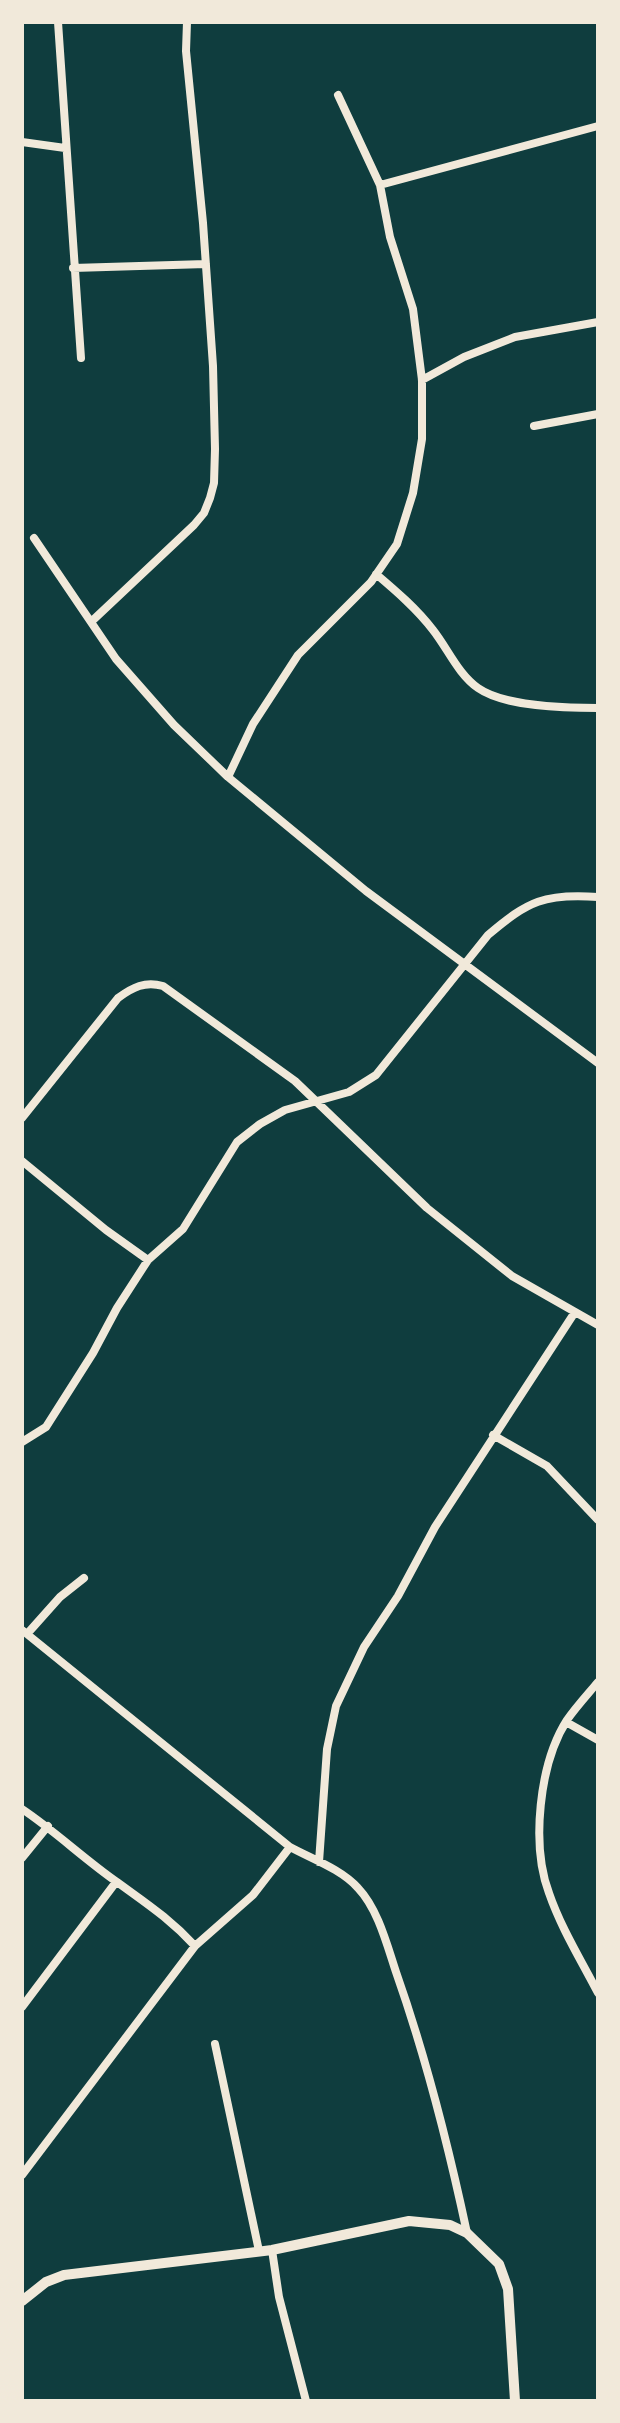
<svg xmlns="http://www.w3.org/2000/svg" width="620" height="2423" viewBox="0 0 620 2423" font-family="Poppins,sans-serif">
<rect width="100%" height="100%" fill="#0f3d3e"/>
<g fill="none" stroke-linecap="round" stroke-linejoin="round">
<!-- minor -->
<path stroke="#f1e9da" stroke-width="8" d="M 58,22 L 81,358
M 22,142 L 65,148
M 380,185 L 598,126
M 73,268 L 206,264
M 422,380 L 464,357 L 515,337 L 598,322
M 534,426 L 598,414
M 34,538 L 116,659 L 174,725 L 228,777 L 366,891 L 598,1063
M 376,574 C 396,591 417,609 433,630 C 448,649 458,674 478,688 C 505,707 565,708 598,708
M 92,621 L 194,525 L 204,513 L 210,498 L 214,483 L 215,449 L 213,366 L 203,223 L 186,51 L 187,22
M 228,777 L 253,724 L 298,655 L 371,582 L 397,544 L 413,493 L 422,439 L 422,380 L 413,309 L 390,237 L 380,185 L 338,95
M 22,1118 L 118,998 C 133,987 145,981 163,986 L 295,1081 L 427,1208 L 512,1276 L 598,1325
M 22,1161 L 106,1230 L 148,1260
M 493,1435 L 547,1466 L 598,1520
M 22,1442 L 46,1427 L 93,1353 L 117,1308 L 148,1260 L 183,1229 L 237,1142 L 260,1124 L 285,1110 L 349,1092 L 376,1075 L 488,935 C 528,901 545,893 598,897
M 22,1630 L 290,1847 C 312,1859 341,1869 358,1888 C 378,1909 387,1945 396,1972 C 426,2057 448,2144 467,2233
M 27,1634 L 60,1597 L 84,1578
M 598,1682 C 588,1694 576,1707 567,1720 C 539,1764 531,1845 549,1893 C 561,1928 581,1960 598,1993
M 566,1722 L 598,1740
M 22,1809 C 55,1831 84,1859 117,1882 C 147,1904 169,1918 195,1946
M 22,1858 L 48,1826
M 319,1862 L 327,1749 L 336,1706 L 364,1647 L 398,1596 L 435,1527 L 575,1312
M 22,2007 L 116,1882
M 215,2044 L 259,2251
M 22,2175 L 195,1946 L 253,1895 L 290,1847
M 272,2250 L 279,2297 L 306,2401"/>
<!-- tertiary -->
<path stroke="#f1e9da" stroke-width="10" d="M 22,2301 L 46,2282 L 64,2275 L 272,2250 L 409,2221 L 450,2225 L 467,2233 L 499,2264 L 508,2289 L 515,2401"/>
</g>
<!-- border -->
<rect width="620" height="2423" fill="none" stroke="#f1e9da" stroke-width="48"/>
</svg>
